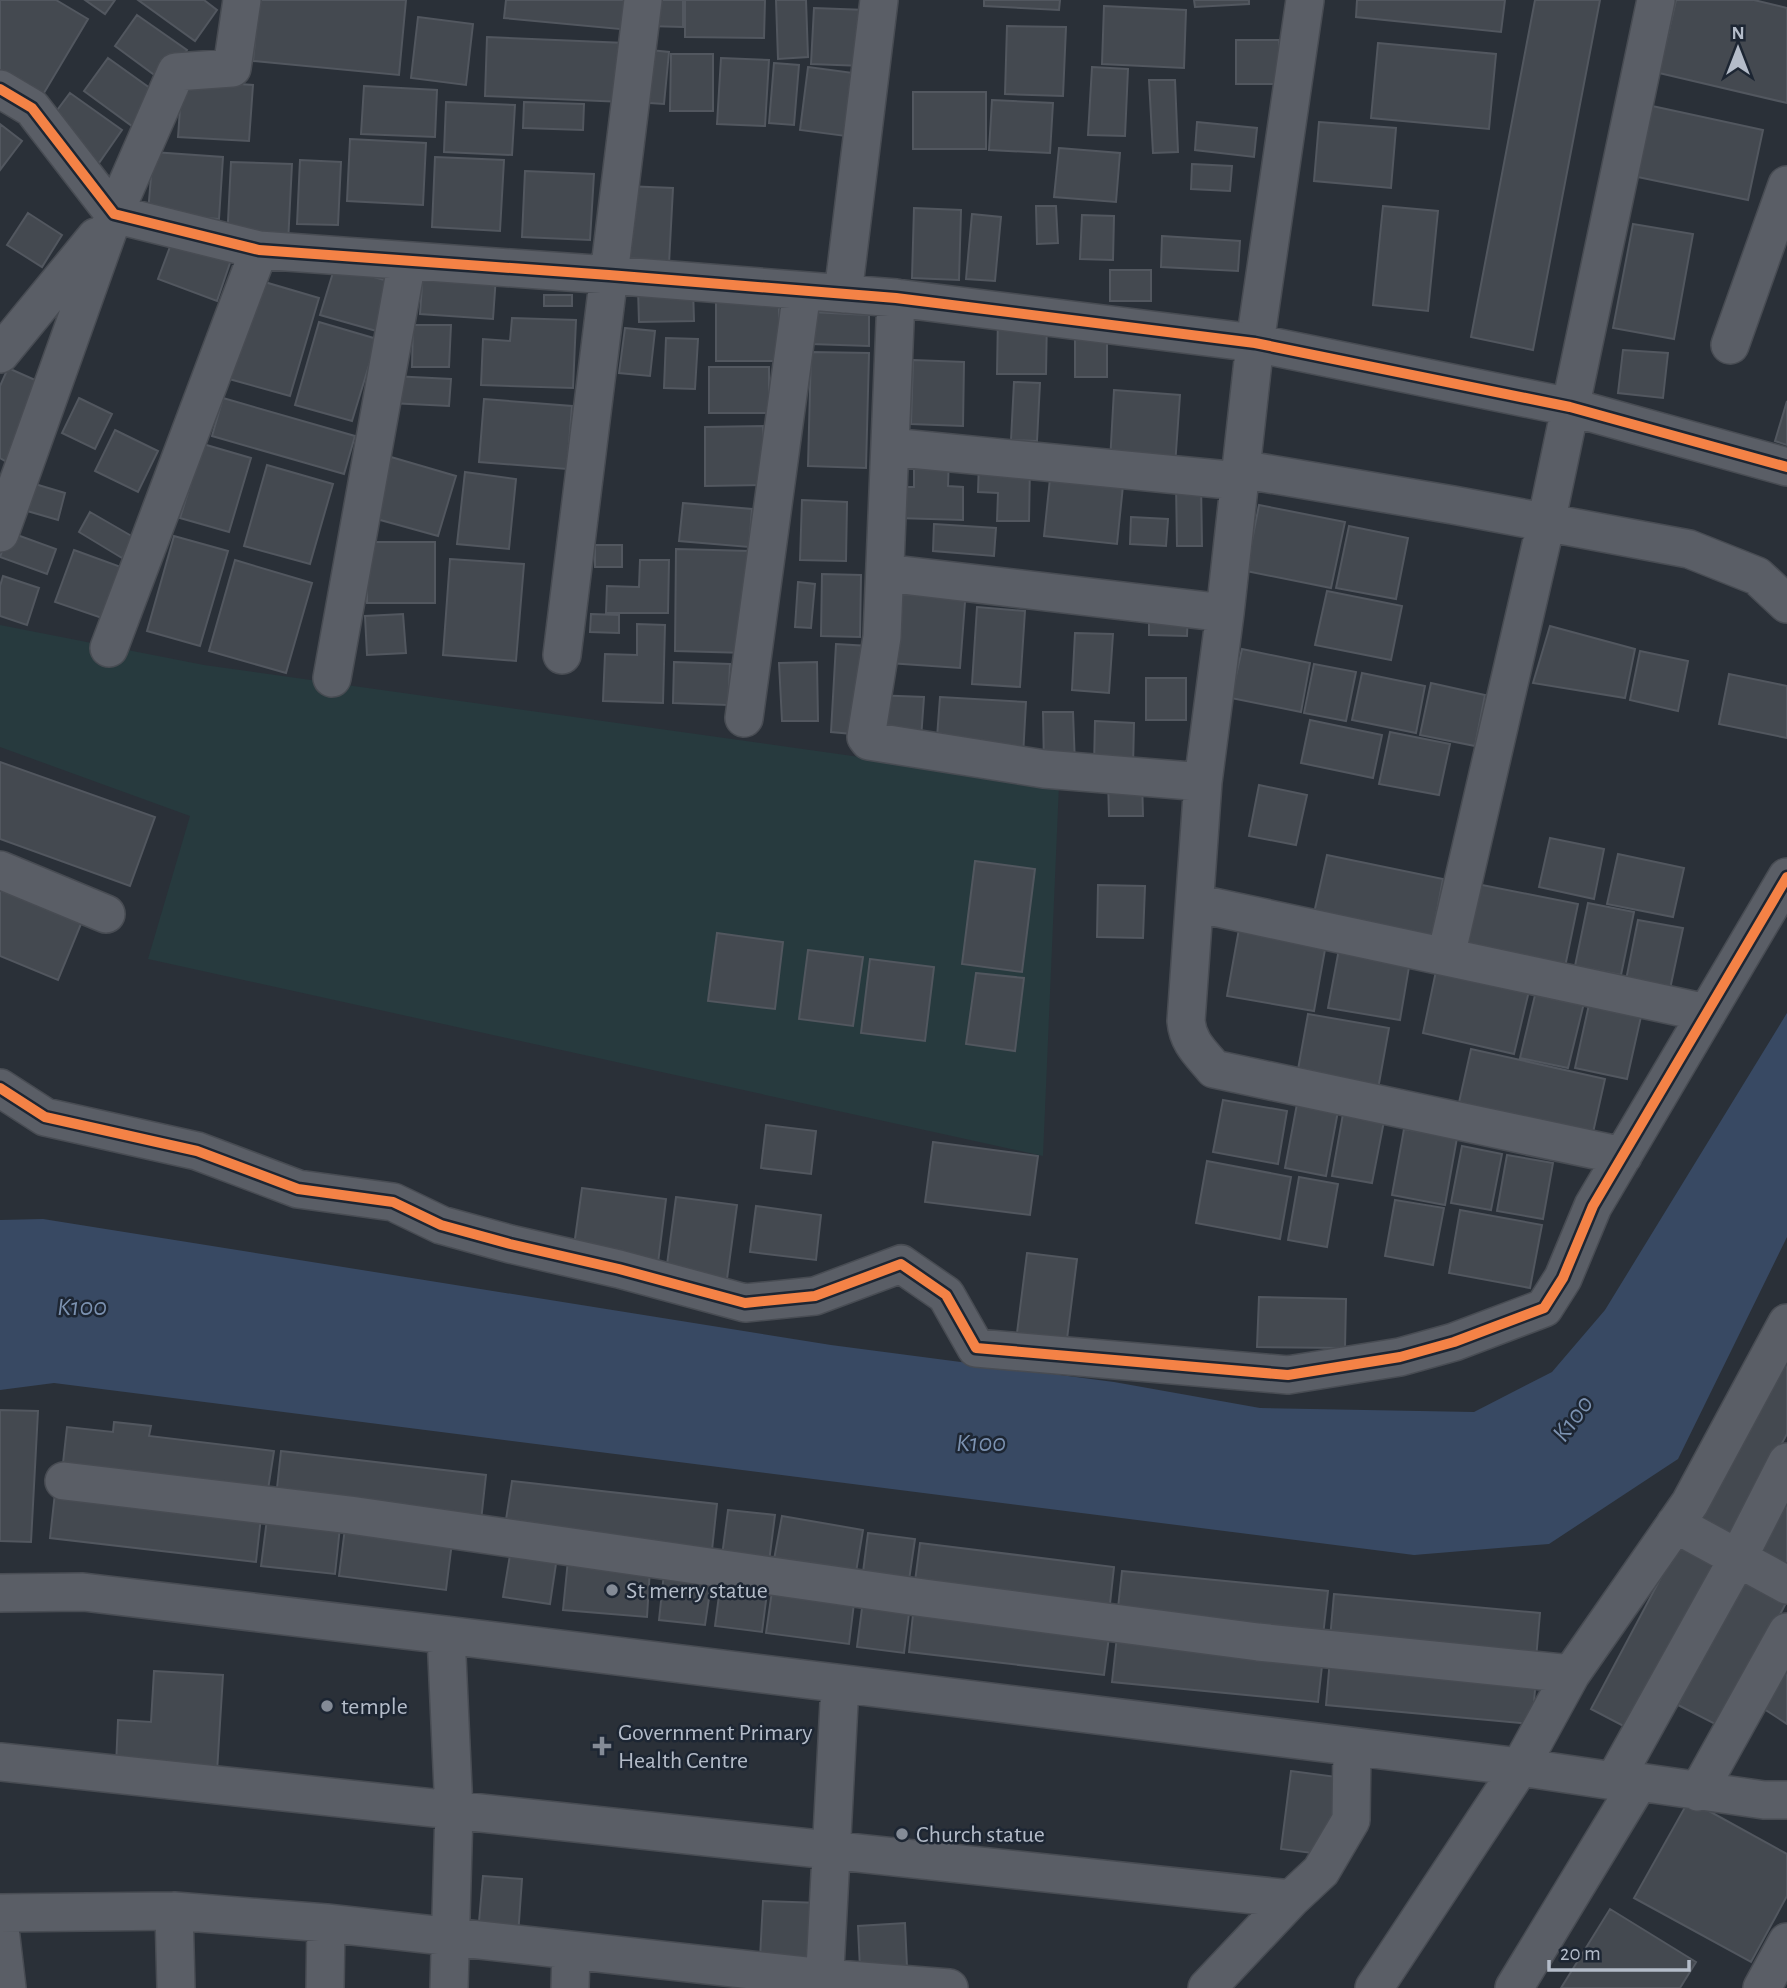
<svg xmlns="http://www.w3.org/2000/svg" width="1787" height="1988" viewBox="0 0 1787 1988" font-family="'Alegreya Sans',sans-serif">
<rect width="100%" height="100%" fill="#2a3038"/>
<!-- green -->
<path fill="#273a3e" d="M 0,625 L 204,665 L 1059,785 L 1043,1156 L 148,959 L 190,816 L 0,747 Z"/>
<!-- water -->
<path fill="#384963" d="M 1787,1013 L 1787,1237 L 1678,1459 L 1549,1544 L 1414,1555 L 54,1383 L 0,1390 L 0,1220 L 43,1219 L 831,1345 L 1114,1382 L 1260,1408 L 1474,1412 L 1552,1372 L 1605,1310 Z"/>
<!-- building -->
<path fill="#444950" stroke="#52575f" stroke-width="2" d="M 0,0 L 56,0 L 88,19 L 41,98 L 0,74 Z
M 85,0 L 115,0 L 105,14 Z
M 138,0 L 204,0 L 217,10 L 195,41 Z
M 259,0 L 406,0 L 399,75 L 253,61 Z
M 506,0 L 632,0 L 630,30 L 504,18 Z
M 649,0 L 683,0 L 683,27 L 648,26 Z
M 685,0 L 765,0 L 764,38 L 685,37 Z
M 776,0 L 806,0 L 808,57 L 778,59 Z
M 984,0 L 1060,0 L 1059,10 L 984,6 Z
M 1194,0 L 1249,0 L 1249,4 L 1195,7 Z
M 1357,0 L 1505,0 L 1501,32 L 1356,17 Z
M 1535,0 L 1600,0 L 1533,350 L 1471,337 Z
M 1676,0 L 1754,0 L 1787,8 L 1787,103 L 1659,73 Z
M 1104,6 L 1186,10 L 1184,68 L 1102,64 Z
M 814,8 L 866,10 L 863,66 L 811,64 Z
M 137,15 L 187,50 L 164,82 L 115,46 Z
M 418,17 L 473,24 L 466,85 L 411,78 Z
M 1007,26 L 1066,27 L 1063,96 L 1005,94 Z
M 487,37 L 626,43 L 623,102 L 485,96 Z
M 1236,40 L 1279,40 L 1279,84 L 1236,84 Z
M 1378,43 L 1496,54 L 1489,129 L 1371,118 Z
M 640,49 L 669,52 L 664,104 L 635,102 Z
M 671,54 L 713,54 L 713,111 L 670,111 Z
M 108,58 L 161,96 L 136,129 L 84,91 Z
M 721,58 L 769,60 L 765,126 L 717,124 Z
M 774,63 L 799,65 L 794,125 L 769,123 Z
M 808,67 L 861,74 L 853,137 L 800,130 Z
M 1092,67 L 1128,69 L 1125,136 L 1088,135 Z
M 182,80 L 253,85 L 249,141 L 178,137 Z
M 1149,80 L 1175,80 L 1178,152 L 1153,153 Z
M 364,86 L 437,90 L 435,137 L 361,134 Z
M 913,92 L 986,92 L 986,149 L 913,149 Z
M 70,93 L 122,130 L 99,163 L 46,125 Z
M 992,100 L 1053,103 L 1050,153 L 989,150 Z
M 446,102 L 515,105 L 512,155 L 444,152 Z
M 524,102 L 584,104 L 583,130 L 523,128 Z
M 1643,104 L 1763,130 L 1748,200 L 1628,175 Z
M 1197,122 L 1257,128 L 1254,157 L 1195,150 Z
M 1319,122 L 1396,128 L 1391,188 L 1314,181 Z
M 0,124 L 22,141 L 0,170 Z
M 350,139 L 426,143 L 423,205 L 347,201 Z
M 1059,148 L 1120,153 L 1116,202 L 1054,197 Z
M 153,152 L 223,157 L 219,219 L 148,213 Z
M 435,157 L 504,160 L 500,231 L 432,227 Z
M 300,160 L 341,162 L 338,225 L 297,224 Z
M 231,162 L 292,164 L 288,243 L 227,241 Z
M 1192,164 L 1232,166 L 1230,191 L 1191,189 Z
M 525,171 L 594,174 L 590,240 L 522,237 Z
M 625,186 L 673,188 L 669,264 L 621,262 Z
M 1036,206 L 1056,206 L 1058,243 L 1037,244 Z
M 1383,206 L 1438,211 L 1428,311 L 1373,305 Z
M 914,208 L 961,210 L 959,280 L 912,278 Z
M 28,213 L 62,235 L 42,267 L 7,245 Z
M 972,214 L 1001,217 L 995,281 L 966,279 Z
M 1082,215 L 1114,216 L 1113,260 L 1080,259 Z
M 1633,224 L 1693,234 L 1674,339 L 1613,328 Z
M 174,236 L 232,257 L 217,301 L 158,279 Z
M 1162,236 L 1240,241 L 1238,271 L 1161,267 Z
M 335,266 L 395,283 L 380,332 L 320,315 Z
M 1110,270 L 1151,270 L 1151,301 L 1110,301 Z
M 423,271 L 496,276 L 493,319 L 420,314 Z
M 251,278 L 319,298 L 290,396 L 222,377 Z
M 693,288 L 694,321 L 639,322 L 638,289 Z
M 544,295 L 572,295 L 572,306 L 544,306 Z
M 716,301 L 779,301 L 779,361 L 716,361 Z
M 811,312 L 869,315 L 869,346 L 811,344 Z
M 998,315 L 1047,317 L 1046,374 L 997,374 Z
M 512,318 L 576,320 L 573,388 L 481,385 L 483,339 L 510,341 Z
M 319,322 L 377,339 L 352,421 L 295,405 Z
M 413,325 L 451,325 L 449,367 L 412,367 Z
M 625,328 L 655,331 L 650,376 L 619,373 Z
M 1075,332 L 1107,332 L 1107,377 L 1075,377 Z
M 666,338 L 698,339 L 695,389 L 664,388 Z
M 1623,350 L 1668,353 L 1663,398 L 1618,393 Z
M 811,352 L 869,353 L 866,468 L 808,466 Z
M 913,360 L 964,362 L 963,426 L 911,424 Z
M 709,367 L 769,367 L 769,413 L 709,413 Z
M 8,368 L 42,383 L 7,462 L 0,458 L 0,386 Z
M 392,376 L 451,379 L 449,406 L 390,403 Z
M 1014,382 L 1040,383 L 1037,441 L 1011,440 Z
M 1114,390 L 1180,395 L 1175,466 L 1110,462 Z
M 79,398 L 112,414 L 95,449 L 62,433 Z
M 223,398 L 355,436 L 344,474 L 212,436 Z
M 484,399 L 572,406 L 567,469 L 479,462 Z
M 1787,401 L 1787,445 L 1775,441 Z
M 763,426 L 765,485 L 705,486 L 705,427 Z
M 115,430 L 158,451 L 138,492 L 95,471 Z
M 203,444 L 251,458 L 229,532 L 180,518 Z
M 914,456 L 949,457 L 948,486 L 963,487 L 963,520 L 897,518 L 898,487 L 914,487 Z
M 391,457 L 456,476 L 438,536 L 373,518 Z
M 979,462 L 1030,464 L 1029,521 L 997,521 L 998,493 L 978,492 Z
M 267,465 L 333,484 L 310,564 L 244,546 Z
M 1051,469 L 1124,476 L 1117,544 L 1044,536 Z
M 465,472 L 516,479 L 509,549 L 457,544 Z
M 25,481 L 65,493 L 58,520 L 17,508 Z
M 1201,482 L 1202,546 L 1177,546 L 1176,483 Z
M 802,500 L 847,502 L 846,561 L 800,560 Z
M 683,503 L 752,509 L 749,547 L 679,541 Z
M 1259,505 L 1345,522 L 1331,588 L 1246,571 Z
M 90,512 L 135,538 L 122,558 L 79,532 Z
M 1131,517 L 1168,519 L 1166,546 L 1130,544 Z
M 934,524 L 996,528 L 994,556 L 933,551 Z
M 1349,526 L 1408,538 L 1396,599 L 1336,588 Z
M 9,532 L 56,549 L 47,574 L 0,557 Z
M 174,536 L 228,551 L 200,646 L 147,631 Z
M 367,542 L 435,542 L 435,603 L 367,603 Z
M 595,545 L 622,545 L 622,567 L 595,567 Z
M 676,549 L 750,551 L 747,653 L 675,651 Z
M 74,550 L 121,567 L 102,618 L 55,602 Z
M 450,559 L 524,564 L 516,661 L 443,655 Z
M 235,560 L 312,583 L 286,673 L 209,651 Z
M 640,560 L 669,560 L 668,613 L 606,613 L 607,586 L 639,587 Z
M 822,574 L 861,575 L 860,637 L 821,636 Z
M 3,576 L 39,588 L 27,625 L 0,616 L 0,586 Z
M 798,582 L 815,584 L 811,628 L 795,627 Z
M 894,584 L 966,589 L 960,668 L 889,663 Z
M 1327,591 L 1402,606 L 1391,660 L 1315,645 Z
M 977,607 L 1025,611 L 1020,687 L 972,684 Z
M 1149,610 L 1188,611 L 1187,636 L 1149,635 Z
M 403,614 L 406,653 L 367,655 L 365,616 Z
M 591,614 L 619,615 L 619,633 L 590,632 Z
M 637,624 L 665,625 L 663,703 L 603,701 L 605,654 L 637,655 Z
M 1550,626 L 1635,649 L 1625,698 L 1533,683 Z
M 1075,633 L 1113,634 L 1109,693 L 1072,690 Z
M 836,644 L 869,646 L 863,735 L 831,732 Z
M 1242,649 L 1310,663 L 1301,712 L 1231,698 Z
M 1640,651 L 1688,661 L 1678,711 L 1630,700 Z
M 674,662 L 730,664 L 728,705 L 673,703 Z
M 817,662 L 818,721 L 782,721 L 779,663 Z
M 1314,664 L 1356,672 L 1346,721 L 1304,713 Z
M 1362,673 L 1425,686 L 1416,733 L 1352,720 Z
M 1729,674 L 1787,686 L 1787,738 L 1719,724 Z
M 1146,678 L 1186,678 L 1186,720 L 1146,720 Z
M 1431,683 L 1485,695 L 1475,746 L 1420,735 Z
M 873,695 L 924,697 L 921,739 L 872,737 Z
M 940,697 L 1026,702 L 1023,756 L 936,751 Z
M 1043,712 L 1073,712 L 1075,765 L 1044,766 Z
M 1310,720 L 1382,735 L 1373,778 L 1301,763 Z
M 1095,721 L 1134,723 L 1133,767 L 1094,766 Z
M 1390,732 L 1450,744 L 1439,795 L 1379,784 Z
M 0,762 L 155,817 L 130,886 L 0,839 Z
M 1142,778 L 1143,816 L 1109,816 L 1108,780 Z
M 1259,785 L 1307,795 L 1296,845 L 1249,836 Z
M 1550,838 L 1604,849 L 1594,899 L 1539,887 Z
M 1618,854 L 1684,868 L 1673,917 L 1607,904 Z
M 1327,855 L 1443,879 L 1432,937 L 1314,913 Z
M 975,861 L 1035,869 L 1022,972 L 962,964 Z
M 1477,884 L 1578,904 L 1565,967 L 1465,947 Z
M 0,885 L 83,919 L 58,980 L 0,956 Z
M 1098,885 L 1145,886 L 1143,938 L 1097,937 Z
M 1588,903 L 1634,912 L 1621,975 L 1575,966 Z
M 1638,920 L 1683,928 L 1670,989 L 1626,980 Z
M 1239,929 L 1326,944 L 1314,1011 L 1227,996 Z
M 717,933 L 783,942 L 775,1009 L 708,1001 Z
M 1339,949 L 1410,961 L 1400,1020 L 1328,1008 Z
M 808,950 L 863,957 L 853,1026 L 799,1019 Z
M 870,959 L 934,967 L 925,1041 L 861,1033 Z
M 1436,971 L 1529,991 L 1514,1054 L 1423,1033 Z
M 976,973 L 1024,978 L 1015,1051 L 966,1044 Z
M 1536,991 L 1584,1003 L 1568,1068 L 1520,1058 Z
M 1590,1000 L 1642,1012 L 1627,1079 L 1575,1068 Z
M 1308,1014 L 1389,1028 L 1378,1089 L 1297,1075 Z
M 1471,1049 L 1605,1079 L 1592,1137 L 1458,1107 Z
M 1223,1100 L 1287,1111 L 1278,1164 L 1213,1152 Z
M 1297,1104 L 1338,1111 L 1326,1176 L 1285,1168 Z
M 1343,1114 L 1384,1121 L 1372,1183 L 1332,1176 Z
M 766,1125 L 816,1131 L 811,1174 L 761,1168 Z
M 1404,1129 L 1457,1138 L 1445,1205 L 1392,1195 Z
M 933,1142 L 1038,1156 L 1030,1215 L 925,1202 Z
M 1462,1146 L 1502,1154 L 1491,1210 L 1451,1203 Z
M 1507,1155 L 1553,1163 L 1543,1219 L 1497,1211 Z
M 1207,1161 L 1291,1177 L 1280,1239 L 1196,1223 Z
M 1299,1177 L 1338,1184 L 1327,1247 L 1288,1240 Z
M 582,1188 L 666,1199 L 658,1263 L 573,1253 Z
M 676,1197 L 737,1205 L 727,1279 L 666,1272 Z
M 1395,1200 L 1444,1208 L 1433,1265 L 1385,1256 Z
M 756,1206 L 821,1215 L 816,1260 L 750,1252 Z
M 1460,1210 L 1542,1225 L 1530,1288 L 1449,1273 Z
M 1027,1253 L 1077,1259 L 1067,1339 L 1017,1333 Z
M 1259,1297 L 1346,1299 L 1345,1348 L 1257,1347 Z
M 1787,1353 L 1787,1434 L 1729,1541 L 1687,1520 Z
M 0,1410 L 38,1411 L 31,1542 L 0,1541 Z
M 114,1422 L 151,1426 L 149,1436 L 274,1451 L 267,1496 L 62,1472 L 67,1427 L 113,1432 Z
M 281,1451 L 486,1475 L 481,1521 L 276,1497 Z
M 512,1481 L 717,1504 L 712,1550 L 505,1526 Z
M 55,1493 L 261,1517 L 256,1562 L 50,1538 Z
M 1787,1495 L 1787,1572 L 1755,1555 Z
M 728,1510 L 775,1515 L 769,1562 L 722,1556 Z
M 782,1516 L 863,1530 L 855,1578 L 773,1565 Z
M 267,1519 L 340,1527 L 335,1574 L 261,1566 Z
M 345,1528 L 452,1542 L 446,1590 L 339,1576 Z
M 868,1533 L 915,1539 L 908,1587 L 862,1580 Z
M 1684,1534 L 1726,1557 L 1633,1731 L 1591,1709 Z
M 920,1543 L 1114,1567 L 1109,1613 L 914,1589 Z
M 511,1549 L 557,1557 L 550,1604 L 503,1597 Z
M 568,1560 L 650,1568 L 647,1617 L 563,1610 Z
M 1122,1571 L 1328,1591 L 1323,1636 L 1117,1617 Z
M 664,1573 L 712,1578 L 705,1625 L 659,1620 Z
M 721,1580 L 768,1585 L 762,1632 L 715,1626 Z
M 1742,1580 L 1786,1603 L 1721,1727 L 1678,1705 Z
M 773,1584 L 855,1595 L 849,1644 L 766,1633 Z
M 1334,1594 L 1540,1613 L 1536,1659 L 1330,1639 Z
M 863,1600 L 910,1606 L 904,1653 L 857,1647 Z
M 914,1605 L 1110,1629 L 1104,1675 L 909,1652 Z
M 1117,1636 L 1323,1657 L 1318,1702 L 1112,1682 Z
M 1330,1659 L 1536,1679 L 1532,1724 L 1326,1705 Z
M 1787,1668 L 1787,1724 L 1761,1707 Z
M 154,1671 L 223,1675 L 217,1772 L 116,1766 L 118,1720 L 151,1722 Z
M 1291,1771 L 1337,1777 L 1327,1855 L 1281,1849 Z
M 1689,1800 L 1787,1854 L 1787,1896 L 1751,1962 L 1634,1898 Z
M 483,1876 L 522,1879 L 518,1936 L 478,1933 Z
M 763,1901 L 821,1903 L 820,1960 L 760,1958 Z
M 1610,1909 L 1696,1962 L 1680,1988 L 1561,1988 Z
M 905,1923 L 907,1967 L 860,1969 L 858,1926 Z"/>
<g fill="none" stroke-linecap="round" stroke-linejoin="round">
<defs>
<path id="street" d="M 1305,0 L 1255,343 L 1225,613 L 1203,782 L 1186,1021 C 1188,1043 1201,1053 1214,1069 L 1623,1156
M 0,89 L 32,108 L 114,214 L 259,250 L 609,275 L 896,298 L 1255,343 L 1570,407 L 1787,467
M 843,294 L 879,0
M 896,298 L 882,637 L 866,737 L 869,741 L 1044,769 L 1203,782
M 1730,345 L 1787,185
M 0,354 L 96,237
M 890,447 L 1239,481
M 1240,469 L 1453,505 L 1689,549 L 1757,576 L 1787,604
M 0,533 L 114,214 L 176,72 L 232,68 L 242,0
M 885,573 L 1225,613
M 109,648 L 259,250
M 562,655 L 643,0
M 332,678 L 407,261
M 744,718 L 802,291
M 0,870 L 106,914
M 1195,903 L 1707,1013
M 1446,956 L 1546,523 L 1656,0
M 0,1088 L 45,1117 L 197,1151 L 298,1189 L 393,1202 L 441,1225 L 510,1244 L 619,1269 L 745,1303 L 815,1296 L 901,1264 L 946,1295 L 976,1348 L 1288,1375 L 1400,1357 L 1454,1342 L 1544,1308 L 1563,1278 L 1593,1206 L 1787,877
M 64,1481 L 350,1515 L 924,1598 L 1258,1642 L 1571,1674
M 1675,1524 L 1787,1585
M 0,1593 L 83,1592 L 446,1635 L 1520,1767 L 1614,1781 L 1639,1782 L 1764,1800 L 1787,1800
M 446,1635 L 454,1811 L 449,1988
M 0,1762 L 1291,1899
M 1614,1781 L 1738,1558 L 1787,1462
M 1698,1792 L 1787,1632
M 174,1911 L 176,1988
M 0,1913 L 174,1911 L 326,1923 L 824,1978 L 949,1988
M 0,1929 L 7,1988
M 325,1988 L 326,1923
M 570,1988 L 571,1951
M 824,1988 L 840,1684
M 1207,1988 L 1291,1899 L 1321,1871 L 1351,1820 L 1352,1747
M 1374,1988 L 1520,1767 L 1571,1674 L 1690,1503 L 1787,1323
M 1514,1988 L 1639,1782
M 1762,1988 L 1787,1942"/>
</defs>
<!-- street casing -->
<use href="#street" stroke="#484c53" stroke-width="40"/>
<!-- street -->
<use href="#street" stroke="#5a5e66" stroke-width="37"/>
<defs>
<path id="cycleway" d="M 0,89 L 32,108 L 114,214 L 259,250 L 609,275 L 896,298 L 1255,343 L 1570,407 L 1787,467
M 0,1088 L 45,1117 L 197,1151 L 298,1189 L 393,1202 L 441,1225 L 510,1244 L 619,1269 L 745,1303 L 815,1296 L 901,1264 L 946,1295 L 976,1348 L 1288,1375 L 1400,1357 L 1454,1342 L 1544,1308 L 1563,1278 L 1593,1206 L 1787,877"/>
</defs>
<!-- cycleway casing -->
<use href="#cycleway" stroke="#1d2633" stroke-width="15"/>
<!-- cycleway -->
<use href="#cycleway" stroke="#f48246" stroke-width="10"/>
</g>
<!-- markers -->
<g fill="#848b96" stroke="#1d2633" stroke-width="2.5">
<circle cx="612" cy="1590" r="7"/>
<circle cx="327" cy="1706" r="7"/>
<path d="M598.5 1735.5h7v7h7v7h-7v7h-7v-7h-7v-7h7z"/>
<circle cx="902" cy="1834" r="7"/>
</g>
<g text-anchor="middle" stroke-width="5" stroke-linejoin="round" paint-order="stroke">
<!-- poi labels -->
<g font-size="24" fill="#b4bcc9" stroke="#1d2633" text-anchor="start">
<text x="626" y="1598">St merry statue</text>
<text x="341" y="1714">temple</text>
<text x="618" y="1740">Government Primary<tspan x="618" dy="28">Health Centre</tspan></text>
<text x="916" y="1842">Church statue</text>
</g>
<!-- water labels -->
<g font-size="26" font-style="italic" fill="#7c92b1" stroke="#1d2633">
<text x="82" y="1315">K100</text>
<text transform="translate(1572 1418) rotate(-54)" y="9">K100</text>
<text x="981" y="1451">K100</text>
</g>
</g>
<!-- north arrow -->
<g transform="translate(1738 49)" stroke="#1d2633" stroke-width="5" paint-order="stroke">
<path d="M0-5L12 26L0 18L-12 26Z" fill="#b4bcc9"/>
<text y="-10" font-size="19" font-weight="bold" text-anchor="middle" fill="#b4bcc9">N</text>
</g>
<!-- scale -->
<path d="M1549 1960v10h140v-10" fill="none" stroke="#b4bcc9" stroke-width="3.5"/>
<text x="1560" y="1960" font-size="21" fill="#b4bcc9" stroke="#1d2633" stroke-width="5" paint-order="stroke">20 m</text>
</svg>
